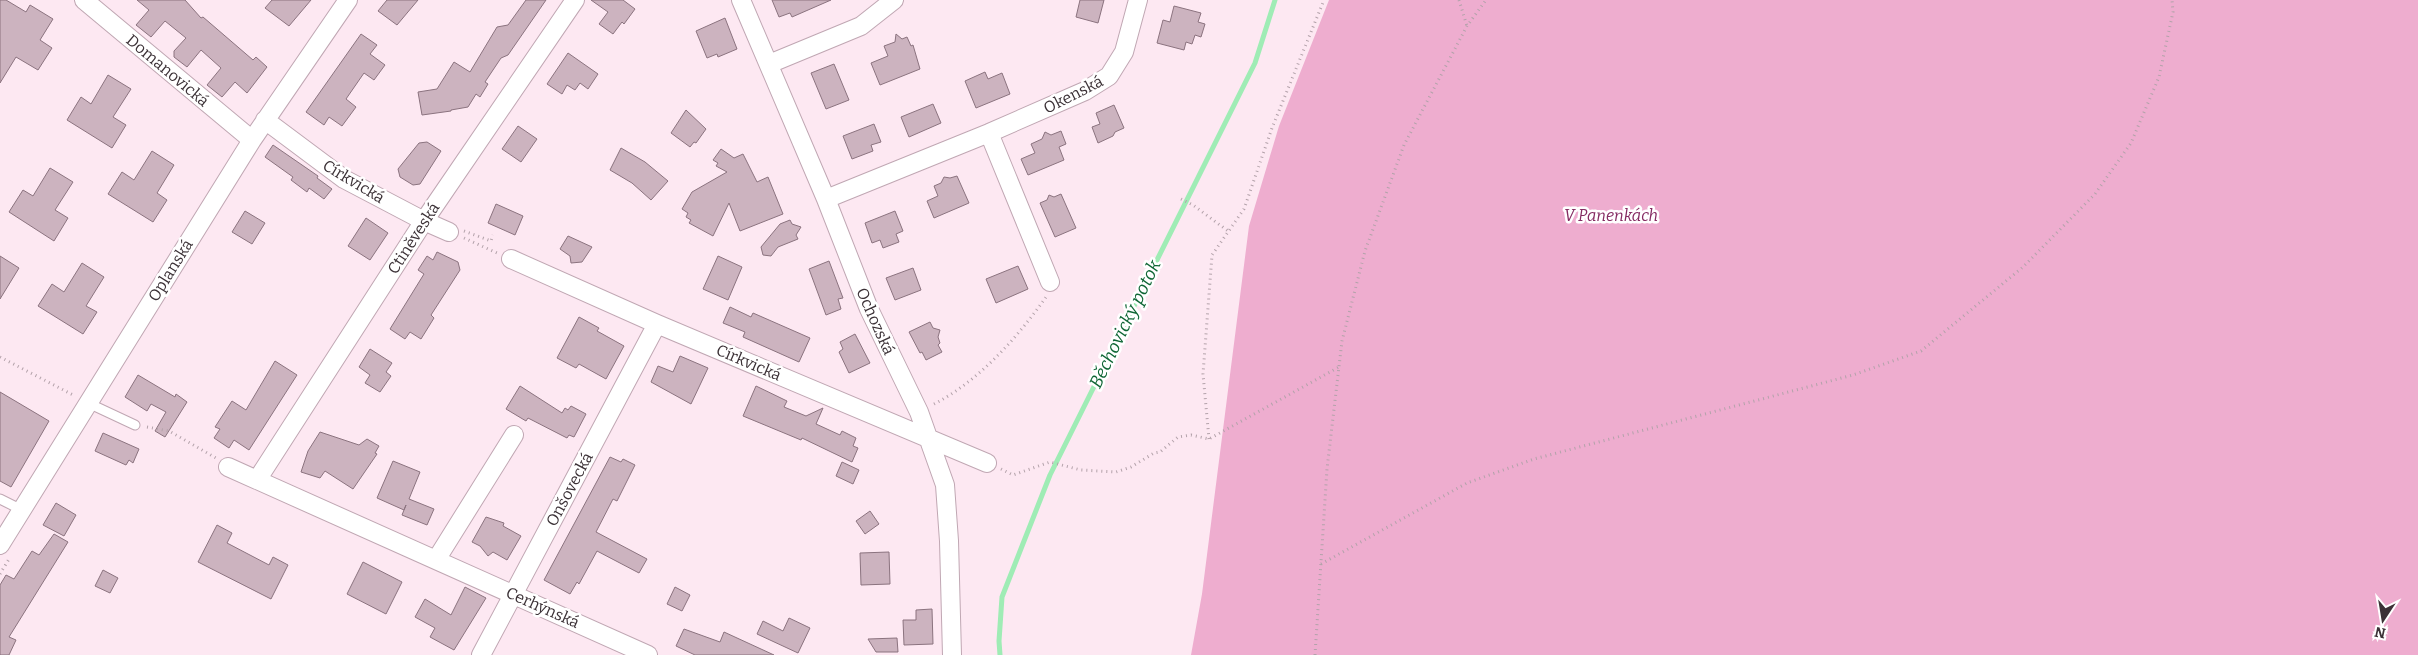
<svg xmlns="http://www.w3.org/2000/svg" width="2418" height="655" viewBox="0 0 2418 655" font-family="Bitter,serif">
<rect width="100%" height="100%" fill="#fde8f2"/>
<!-- green -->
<path fill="#eeadcf" d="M 1329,0 L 2418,0 L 2418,655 L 1191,655 L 1202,594 L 1249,226 L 1279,126 Z"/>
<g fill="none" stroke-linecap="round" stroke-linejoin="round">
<!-- stream -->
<path stroke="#9fecb5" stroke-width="5" d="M 1000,655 L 999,641 L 1002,597 L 1050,475 L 1255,63 L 1275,0"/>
</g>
<!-- building -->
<path fill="#ccb3bf" stroke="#8b737f" d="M 0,0 L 6,0 L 26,12 L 30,5 L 53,19 L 40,40 L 52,48 L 38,70 L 16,57 L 0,83 Z
M 137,0 L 185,0 L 201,18 L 203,17 L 253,60 L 256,57 L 267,67 L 247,93 L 235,82 L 222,97 L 207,85 L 221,68 L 201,50 L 187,67 L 174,57 L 174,51 L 186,38 L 165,21 L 151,37 L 136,25 L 149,10 Z
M 272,0 L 311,0 L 289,26 L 265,8 Z
M 387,0 L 418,0 L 397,25 L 378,11 Z
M 526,0 L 546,0 L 508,55 L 501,58 L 485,82 L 488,84 L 480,97 L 476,94 L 468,107 L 451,110 L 451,111 L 422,115 L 418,92 L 437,89 L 454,62 L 470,72 L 497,27 L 508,25 Z
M 591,0 L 623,0 L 635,9 L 624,24 L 622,22 L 613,34 L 599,24 L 608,12 Z
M 772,0 L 831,0 L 792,17 L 790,13 L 779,17 Z
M 1080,0 L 1104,0 L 1098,23 L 1076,17 Z
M 1174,6 L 1201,13 L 1198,22 L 1205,24 L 1201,37 L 1195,35 L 1192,44 L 1186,42 L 1184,50 L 1157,43 L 1163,20 L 1170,22 Z
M 725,18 L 737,49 L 718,57 L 717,54 L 707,58 L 696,31 Z
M 361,34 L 377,45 L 370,54 L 385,65 L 374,80 L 364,73 L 346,99 L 356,107 L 342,126 L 329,117 L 324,125 L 306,112 Z
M 896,34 L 902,39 L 907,37 L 911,46 L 913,45 L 920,69 L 880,85 L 871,63 L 888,56 L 884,46 L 895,42 Z
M 568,53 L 598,74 L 588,89 L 580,83 L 575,90 L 567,85 L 562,94 L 547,84 Z
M 834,64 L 849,100 L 826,109 L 811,73 Z
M 985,72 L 988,79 L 1002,73 L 1010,94 L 976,108 L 965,81 Z
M 108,75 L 131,89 L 113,117 L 126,125 L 112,148 L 67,120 L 81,97 L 91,104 Z
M 933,104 L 941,123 L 909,137 L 901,117 Z
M 1114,105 L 1124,128 L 1115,132 L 1113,136 L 1098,143 L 1092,127 L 1100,124 L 1096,113 Z
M 686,110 L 706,129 L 696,143 L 694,142 L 690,147 L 671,133 Z
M 874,124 L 881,142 L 871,145 L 873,151 L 852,159 L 843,136 Z
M 518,126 L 537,139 L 521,162 L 502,149 Z
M 1061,131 L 1066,144 L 1059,147 L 1064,160 L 1028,175 L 1021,159 L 1035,153 L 1031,144 L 1042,139 L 1045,132 L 1051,135 Z
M 427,142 L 441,151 L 420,184 L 413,185 L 400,177 L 398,169 L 419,143 Z
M 273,145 L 318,176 L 317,178 L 332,189 L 324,199 L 309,188 L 307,192 L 291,180 L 293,177 L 265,157 Z
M 621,148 L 645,162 L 668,181 L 651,200 L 632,183 L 610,170 Z
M 721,149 L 734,158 L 743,154 L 757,182 L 768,177 L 783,214 L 740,231 L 729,203 L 713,236 L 689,223 L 691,220 L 686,217 L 688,213 L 682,209 L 692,192 L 727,172 L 716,166 L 718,163 L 713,160 Z
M 152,151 L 174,165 L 157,193 L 167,200 L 153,222 L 108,194 L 122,172 L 134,180 Z
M 50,168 L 73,182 L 55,210 L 68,218 L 54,241 L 9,212 L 23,190 L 33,196 Z
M 957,176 L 969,203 L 934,218 L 927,201 L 938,196 L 934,186 L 941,183 L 944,177 L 950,178 Z
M 1061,194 L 1076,228 L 1055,237 L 1040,203 L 1047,200 L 1049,195 L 1054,197 Z
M 496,204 L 523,216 L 515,235 L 488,223 Z
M 245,211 L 265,223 L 252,244 L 232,232 Z
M 895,211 L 903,231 L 896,234 L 899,242 L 883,248 L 880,240 L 872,243 L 865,223 Z
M 366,218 L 388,233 L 370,260 L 348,246 Z
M 790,220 L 792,224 L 801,227 L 796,235 L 798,239 L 778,247 L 771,256 L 763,255 L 761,247 L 780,224 Z
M 568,236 L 592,247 L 582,262 L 571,263 L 570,256 L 560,249 Z
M 437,252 L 458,262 L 460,270 L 431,315 L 434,318 L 421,339 L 410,332 L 405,339 L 390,329 L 424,274 L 418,270 L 427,256 L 433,260 Z
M 0,256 L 19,268 L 0,299 Z
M 718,256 L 742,267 L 728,300 L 703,289 Z
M 829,261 L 843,298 L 838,299 L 841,309 L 826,315 L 809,269 Z
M 82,263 L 104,277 L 86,306 L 97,312 L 83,334 L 38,306 L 52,284 L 64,292 Z
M 1018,266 L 1028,289 L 996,303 L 986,279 Z
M 913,268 L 921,290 L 895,300 L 886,278 Z
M 730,307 L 751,317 L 753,313 L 810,338 L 799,362 L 743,337 L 745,332 L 723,323 Z
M 579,317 L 599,328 L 597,331 L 624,346 L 606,379 L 579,364 L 576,368 L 557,358 Z
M 930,322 L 933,328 L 940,330 L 938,337 L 940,343 L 938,345 L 942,352 L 926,360 L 922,352 L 920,353 L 909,332 Z
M 855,334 L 870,363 L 849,373 L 839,352 L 843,349 L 840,342 Z
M 370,349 L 392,363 L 386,372 L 391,376 L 380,392 L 365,383 L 370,375 L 359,367 Z
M 680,356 L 708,368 L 691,404 L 651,382 L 658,366 L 673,372 Z
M 275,361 L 297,375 L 249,450 L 234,440 L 229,448 L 214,438 L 220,429 L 215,427 L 232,401 L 246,410 Z
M 138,375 L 175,397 L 176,394 L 187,402 L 165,437 L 155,431 L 166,412 L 151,404 L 147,411 L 125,397 Z
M 520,386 L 562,413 L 565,408 L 568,410 L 571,406 L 586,414 L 574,437 L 569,435 L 567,438 L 528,418 L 526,421 L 506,409 Z
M 756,386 L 787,401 L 784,407 L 806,416 L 823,408 L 816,424 L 840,435 L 842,431 L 856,438 L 853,446 L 858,448 L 852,462 L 802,438 L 801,440 L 743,416 Z
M 0,392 L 49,421 L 11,487 L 0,481 Z
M 320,432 L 359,445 L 367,439 L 379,446 L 375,453 L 377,454 L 353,489 L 325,471 L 320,478 L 301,472 L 308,451 Z
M 103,433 L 139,449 L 133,463 L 129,460 L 126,465 L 95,451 Z
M 610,457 L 621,462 L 623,459 L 635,465 L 617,501 L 613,499 L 596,532 L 647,559 L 639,573 L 597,551 L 579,584 L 577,582 L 570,594 L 544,580 Z
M 393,461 L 420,472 L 409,499 L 434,509 L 427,525 L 402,515 L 406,505 L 404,510 L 377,498 Z
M 842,462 L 859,470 L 853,484 L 836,476 Z
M 56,503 L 76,515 L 64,536 L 43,525 Z
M 870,511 L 879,524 L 865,534 L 856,521 Z
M 486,517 L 504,523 L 503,526 L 521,536 L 507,560 L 493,552 L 488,556 L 480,546 L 472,542 Z
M 217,525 L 232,533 L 227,543 L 269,565 L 273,557 L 288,565 L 271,599 L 198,562 Z
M 54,534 L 68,542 L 9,637 L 16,640 L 9,655 L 0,655 L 0,585 L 6,575 L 14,579 L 32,551 L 39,555 Z
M 889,552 L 890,584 L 861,585 L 860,553 Z
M 363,562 L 402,582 L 386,614 L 347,594 Z
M 103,570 L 118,578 L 110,593 L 95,586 Z
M 465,587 L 486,598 L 454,650 L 430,637 L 435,628 L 415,617 L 425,599 L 451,615 Z
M 675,587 L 690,595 L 682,611 L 667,604 Z
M 932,609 L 933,644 L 904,645 L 903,620 L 916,620 L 916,610 Z
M 789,618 L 810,628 L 798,653 L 757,634 L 763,621 L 783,631 Z
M 684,629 L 720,642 L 724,632 L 774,655 L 695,655 L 676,646 Z
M 897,638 L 898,652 L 876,652 L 868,639 Z"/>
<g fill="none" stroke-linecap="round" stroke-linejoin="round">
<defs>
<path id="lane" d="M 88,403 L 135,425
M 0,499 L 22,510"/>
<path id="street" d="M 84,0 L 252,140
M 741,0 L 826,199 L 869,309 L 919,412 L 945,485 L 949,541 L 952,655
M 769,64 L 861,26 L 894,0
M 265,120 L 344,179 L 424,221 L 449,232
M 989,133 L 1050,282
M 826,199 L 989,133 L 1085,91 L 1109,76 L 1124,52 L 1138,0
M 511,259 L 657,324 L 987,463
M 228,467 L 648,655
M 257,480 L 424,221 L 575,0
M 0,545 L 252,140 L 348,0
M 436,560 L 514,435
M 481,655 L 657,324"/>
</defs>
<!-- lane casing -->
<use href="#lane" stroke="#c0a7b3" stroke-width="11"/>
<!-- street casing -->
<use href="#street" stroke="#c0a7b3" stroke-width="20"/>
<!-- path -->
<path stroke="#b3a2aa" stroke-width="3" stroke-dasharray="1 4" stroke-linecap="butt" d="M 1459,0 L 1467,26
M 1181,199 L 1193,205 L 1228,231
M 464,231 L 491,241 L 493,235
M 464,238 L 497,253
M 0,357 L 75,396
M 934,404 C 979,381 1017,338 1046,297
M 147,427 L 169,431 L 216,458
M 1209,439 L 1203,374 L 1212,255 L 1244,209 L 1272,128 L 1324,0
M 1001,469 L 1013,475 L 1050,462 L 1081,470 L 1116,472 L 1131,467 L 1154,453 L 1160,452 L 1178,437 L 1191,435 L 1209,439 L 1339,367
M 1321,564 L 1467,483 L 1534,459 L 1853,375 L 1921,351 L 2023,267 L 2095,194 L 2131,143 L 2159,77 L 2173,12 L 2172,0
M 0,574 L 9,559
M 1315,655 L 1327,469 L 1342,341 L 1365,251 L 1404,145 L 1467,26 L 1486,0"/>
<!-- lane -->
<use href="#lane" stroke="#fff" stroke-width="9"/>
<!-- street -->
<use href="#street" stroke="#fff" stroke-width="18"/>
</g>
<g text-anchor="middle" stroke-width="5" stroke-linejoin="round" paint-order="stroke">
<!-- street labels -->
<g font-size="16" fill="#3b3136" stroke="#fff">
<text transform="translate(168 70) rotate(40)" y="6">Domanovická</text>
<text transform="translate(1073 94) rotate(-27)" y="6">Okenská</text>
<text transform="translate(354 181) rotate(31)" y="6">Církvická</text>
<text transform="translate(413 238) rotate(-57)" y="6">Ctiněveská</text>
<text transform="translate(170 270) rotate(-58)" y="6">Oplanská</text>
<text transform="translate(876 321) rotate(66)" y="6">Ochozská</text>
<text transform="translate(749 362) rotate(23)" y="6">Církvická</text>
<text transform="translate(569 489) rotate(-62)" y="6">Onšovecká</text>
<text transform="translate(543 607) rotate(24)" y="6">Cerhýnská</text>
</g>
<!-- park labels -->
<g font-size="16" font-style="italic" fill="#852b62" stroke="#fff">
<text x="1611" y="221">V Panenkách</text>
</g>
<!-- water labels -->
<g font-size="18" font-style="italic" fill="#0f6635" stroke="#fff">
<text transform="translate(1125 324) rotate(-64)" y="6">Běchovický potok</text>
</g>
</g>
<!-- north arrow -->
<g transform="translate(2383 620) rotate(192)" stroke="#ffffff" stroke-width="4" paint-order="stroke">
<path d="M0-4L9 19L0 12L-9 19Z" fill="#3b3136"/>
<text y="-8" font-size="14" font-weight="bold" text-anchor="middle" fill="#3b3136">N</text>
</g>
</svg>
